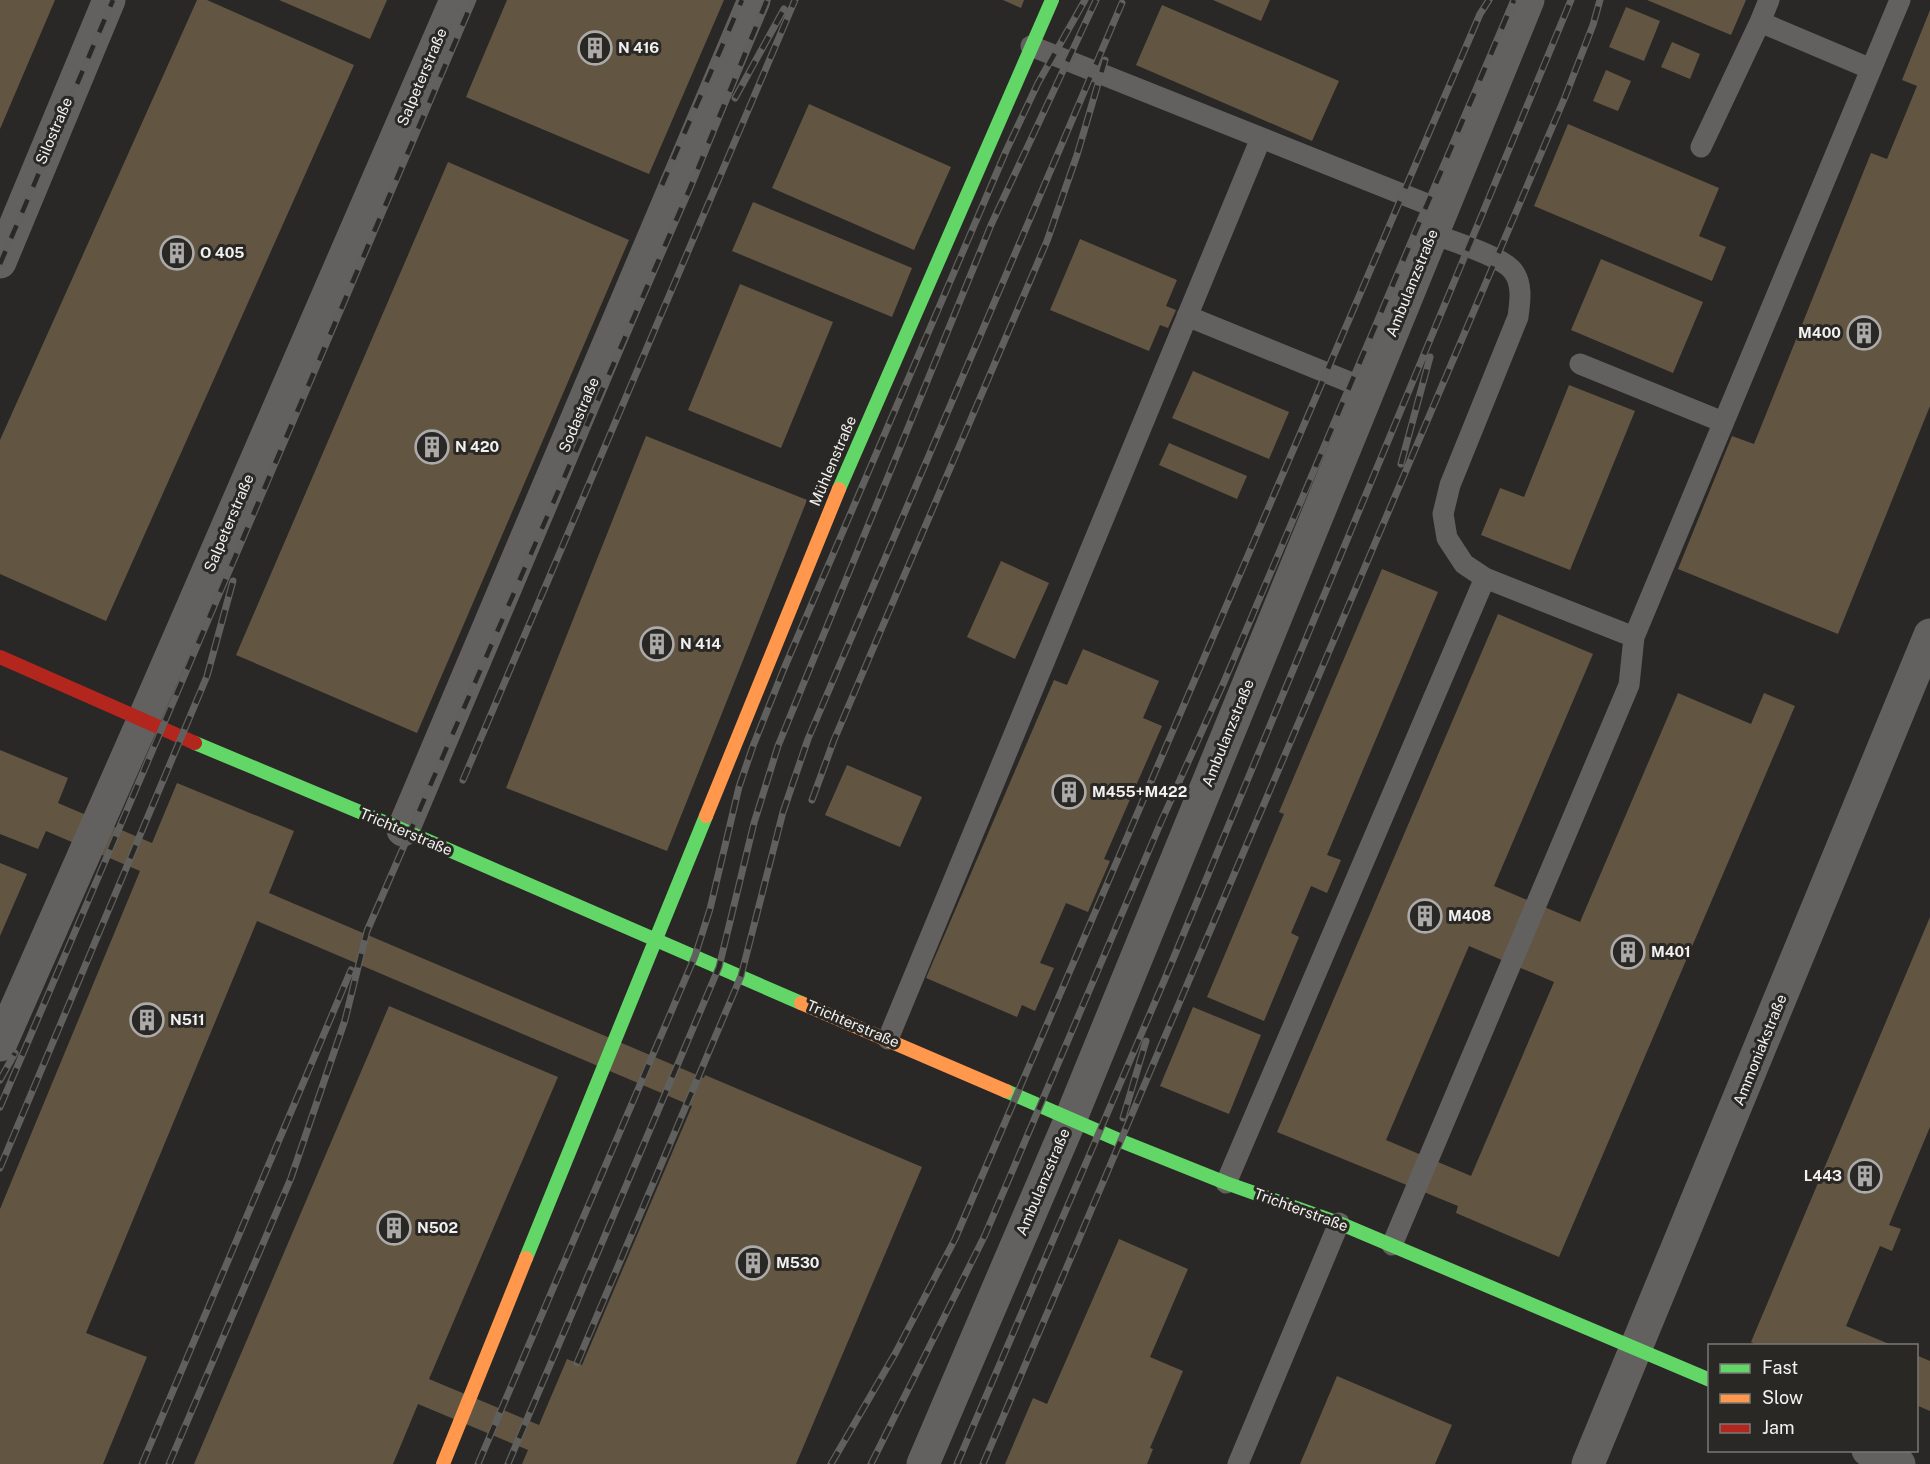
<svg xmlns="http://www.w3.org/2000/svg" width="1930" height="1464" viewBox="0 0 1930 1464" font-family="'Public Sans',sans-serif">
<rect width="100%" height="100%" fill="#292826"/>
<!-- building -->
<path fill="#625643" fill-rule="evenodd" d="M 0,0 L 55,0 L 0,129 Z
M 197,0 L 207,0 L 354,65 L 106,621 L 0,574 L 0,440 Z
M 279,0 L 387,0 L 370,39 Z
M 507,0 L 724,0 L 649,174 L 466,97 Z
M 1003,0 L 1024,0 L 1021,8 Z
M 1213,0 L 1270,0 L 1261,21 Z
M 1647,0 L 1746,0 L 1731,35 Z
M 1162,5 L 1339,81 L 1312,141 L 1136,65 Z
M 1626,7 L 1660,21 L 1644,61 L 1609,47 Z
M 1930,10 L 1930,406 L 1838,634 L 1678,569 L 1732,436 L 1754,444 L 1871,153 L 1887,159 L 1917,86 L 1902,80 Z
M 1672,42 L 1700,54 L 1690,79 L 1661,67 Z
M 1606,70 L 1631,81 L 1618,111 L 1593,101 Z
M 809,104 L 951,167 L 914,250 L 772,188 Z
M 1568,124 L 1719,188 L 1699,236 L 1726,247 L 1712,281 L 1534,206 Z
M 448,162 L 629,240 L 417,733 L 236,655 Z
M 753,202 L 912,268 L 892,317 L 732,251 Z
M 1080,239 L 1177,280 L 1166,306 L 1176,310 L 1168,328 L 1160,325 L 1149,351 L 1050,310 Z
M 1601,259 L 1703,302 L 1673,373 L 1571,330 Z
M 740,284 L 833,322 L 781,448 L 688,410 Z
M 1193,371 L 1289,412 L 1269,459 L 1172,418 Z
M 1569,385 L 1635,411 L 1570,570 L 1481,535 L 1500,488 L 1524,497 Z
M 646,436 L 807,500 L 667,851 L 506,788 Z
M 1169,443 L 1247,476 L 1237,499 L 1159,465 Z
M 1001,561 L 1049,583 L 1015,659 L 967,637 Z
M 1382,569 L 1438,592 L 1327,855 L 1341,860 L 1327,893 L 1311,886 L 1291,933 L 1299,937 L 1264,1021 L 1207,997 L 1284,814 L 1279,812 Z
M 1498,614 L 1593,654 L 1494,886 L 1580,922 L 1678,693 L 1751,724 L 1764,693 L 1795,706 L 1559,1257 L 1456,1213 L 1458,1206 L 1277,1132 ZM 1469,946 L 1554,982 L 1471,1176 L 1386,1140 Z
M 1083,649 L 1159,681 L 1143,718 L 1162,726 L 1104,859 L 1110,861 L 1088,912 L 1066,903 L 1040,963 L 1054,968 L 1035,1011 L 1022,1005 L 1017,1017 L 926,978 L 1054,680 L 1067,685 Z
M 0,750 L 68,778 L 58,803 L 152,843 L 177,783 L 294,831 L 269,893 L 704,1078 L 705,1075 L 922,1167 L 796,1464 L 522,1464 L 528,1450 L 418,1404 L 393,1464 L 194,1464 L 389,1006 L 558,1077 L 429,1379 L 539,1425 L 567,1359 L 582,1365 L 692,1106 L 257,921 L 86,1333 L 147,1357 L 103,1464 L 0,1464 L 0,1209 L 140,871 L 46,831 L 38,849 L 0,834 Z
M 847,765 L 922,797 L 900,847 L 825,815 Z
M 0,863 L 27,874 L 0,936 Z
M 1930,917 L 1930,1127 L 1889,1225 L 1901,1229 L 1892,1251 L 1880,1246 L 1846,1326 L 1894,1346 L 1759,1346 L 1751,1342 Z
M 1193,1007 L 1261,1035 L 1229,1114 L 1160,1086 Z
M 1119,1239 L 1188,1269 L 1150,1357 L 1183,1371 L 1150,1448 L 1153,1449 L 1147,1464 L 1005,1464 L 1033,1398 L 1047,1404 Z
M 1916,1355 L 1930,1361 L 1930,1411 L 1916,1405 Z
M 1337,1376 L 1452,1425 L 1435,1464 L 1300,1464 Z"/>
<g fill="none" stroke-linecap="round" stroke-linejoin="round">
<!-- lane -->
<path stroke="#62615f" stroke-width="21" d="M 1769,0 L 1760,22 L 1871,69
M 1031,46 L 1442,210
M 1701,147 L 1760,22
M 1433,234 C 1451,241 1502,256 1513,271 C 1523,284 1520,302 1518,317 L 1450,485 L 1443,514 L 1447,538 L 1464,564 L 1485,578 L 1634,637
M 1187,316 L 1369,390
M 1580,364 L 1723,422
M 888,1039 L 1261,138
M 1226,1183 L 1485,578
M 1392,1245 L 1629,685 L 1634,637 L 1900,0
M 1238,1464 L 1339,1223"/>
<!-- street -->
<path stroke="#62615f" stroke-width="33" d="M 0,262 L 109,0
M 403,830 L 754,0
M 0,1045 L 143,721 L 456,0
M 1868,1450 L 1899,1464
M 923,1464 L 1071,1118 L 1528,0
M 1588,1464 L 1930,635"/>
<!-- fast -->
<path stroke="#63d668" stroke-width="14" d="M 839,489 L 1052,0
M 195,743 L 403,830 L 801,1003
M 1006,1091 L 1121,1141 L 1226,1183 L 1339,1223 L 1710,1380
M 526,1258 L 706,816"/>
<!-- slow -->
<path stroke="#ff974d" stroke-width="14" d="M 706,816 L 839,489
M 801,1003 L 1006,1091
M 443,1464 L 526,1258"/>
<!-- jam -->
<path stroke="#b3261e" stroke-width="14" d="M 0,657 L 195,743"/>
<defs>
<path id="rail" d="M 735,98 L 784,9
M 662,185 L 742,0
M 0,264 L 113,0
M 1401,464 L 1430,357
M 463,780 L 795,0
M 812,800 L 834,740 L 1047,241 L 1077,155 L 1105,60
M 0,1080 L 15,1053
M 0,1107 L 473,0
M 1123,1118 L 1146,1041
M 0,1168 L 207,676 L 233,581
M 577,1363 L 741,976 L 783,812 L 808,739 L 1122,3
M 142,1464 L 351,970
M 169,1464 L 291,1178 L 345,1020 L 367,931 L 690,188 L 767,0
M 478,1464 L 695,956 L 710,909 L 739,787 L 753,746 L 783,671 L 1006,151 L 1038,83 L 1085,0
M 508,1464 L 719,967 L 754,823 L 778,746 L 991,225 L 1096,0
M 831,1464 L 896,1352 L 955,1239 L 1480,14 L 1489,0
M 871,1464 L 985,1235 L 1161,822 L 1224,682 L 1514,0
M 957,1464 L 1164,981 L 1571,0
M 983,1464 L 1565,97 L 1593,25 L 1600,0"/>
</defs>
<!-- rail casing -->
<use href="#rail" stroke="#60605f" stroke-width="7"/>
<!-- rail -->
<use href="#rail" stroke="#2a2825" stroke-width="4.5" stroke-dasharray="14" stroke-linecap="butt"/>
</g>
<!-- icons -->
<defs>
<symbol id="building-ring" viewBox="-11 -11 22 22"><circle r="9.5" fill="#2a2825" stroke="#acaba9" stroke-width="1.5"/><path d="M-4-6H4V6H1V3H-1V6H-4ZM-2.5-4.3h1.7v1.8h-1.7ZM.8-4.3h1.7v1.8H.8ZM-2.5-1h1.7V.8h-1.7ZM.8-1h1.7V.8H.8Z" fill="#acaba9"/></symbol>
</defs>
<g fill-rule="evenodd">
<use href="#building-ring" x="576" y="29" width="38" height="38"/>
<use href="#building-ring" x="158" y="234" width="38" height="38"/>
<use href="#building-ring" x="1845" y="314" width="38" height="38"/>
<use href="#building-ring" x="413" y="428" width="38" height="38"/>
<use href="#building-ring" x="638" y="625" width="38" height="38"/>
<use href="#building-ring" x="1050" y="773" width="38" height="38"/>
<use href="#building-ring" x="1406" y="897" width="38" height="38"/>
<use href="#building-ring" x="1609" y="933" width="38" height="38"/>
<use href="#building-ring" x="128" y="1001" width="38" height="38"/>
<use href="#building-ring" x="1846" y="1157" width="38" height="38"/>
<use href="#building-ring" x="375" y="1209" width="38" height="38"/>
<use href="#building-ring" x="734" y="1244" width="38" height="38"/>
</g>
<g text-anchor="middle" stroke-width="6" stroke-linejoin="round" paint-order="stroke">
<!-- poi labels -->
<g font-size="15" font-weight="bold" fill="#f3f1ef" stroke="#2a2825" text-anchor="start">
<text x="618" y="53">N 416</text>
<text x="200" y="258">O 405</text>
<text x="1841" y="338" text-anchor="end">M400</text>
<text x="455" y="452">N 420</text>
<text x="680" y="649">N 414</text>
<text x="1092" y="797">M455+M422</text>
<text x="1448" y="921">M408</text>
<text x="1651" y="957">M401</text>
<text x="170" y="1025">N511</text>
<text x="1842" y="1181" text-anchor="end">L443</text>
<text x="417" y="1233">N502</text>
<text x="776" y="1268">M530</text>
</g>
<!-- street labels -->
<g font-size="15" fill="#f3f1ef" stroke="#2a2825">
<text transform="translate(422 77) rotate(-67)" y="5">Salpeterstraße</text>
<text transform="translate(54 131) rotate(-67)" y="5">Silostraße</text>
<text transform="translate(1412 283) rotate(-68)" y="5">Ambulanzstraße</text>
<text transform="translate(579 415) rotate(-67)" y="5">Sodastraße</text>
<text transform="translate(833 461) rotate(-67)" y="5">Mühlenstraße</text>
<text transform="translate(229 523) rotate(-67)" y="5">Salpeterstraße</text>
<text transform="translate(1228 733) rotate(-68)" y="5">Ambulanzstraße</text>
<text transform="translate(406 832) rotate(23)" y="5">Trichterstraße</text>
<text transform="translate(853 1024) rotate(23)" y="5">Trichterstraße</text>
<text transform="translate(1760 1050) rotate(-68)" y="5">Ammoniakstraße</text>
<text transform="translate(1043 1182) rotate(-67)" y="5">Ambulanzstraße</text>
<text transform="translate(1301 1210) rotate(20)" y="5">Trichterstraße</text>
</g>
</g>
<!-- legend -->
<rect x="1708" y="1344" width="210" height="108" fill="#2a2825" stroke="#7a7876" stroke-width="1.5"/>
<rect x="1720" y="1364" width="30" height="9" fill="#63d668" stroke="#7a7876" stroke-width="1.5"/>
<text x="1762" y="1374" font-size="18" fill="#f3f1ef">Fast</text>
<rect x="1720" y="1394" width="30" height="9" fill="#ff974d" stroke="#7a7876" stroke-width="1.5"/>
<text x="1762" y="1404" font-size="18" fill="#f3f1ef">Slow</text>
<rect x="1720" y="1424" width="30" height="9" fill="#b3261e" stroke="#7a7876" stroke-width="1.5"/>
<text x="1762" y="1434" font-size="18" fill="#f3f1ef">Jam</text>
</svg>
